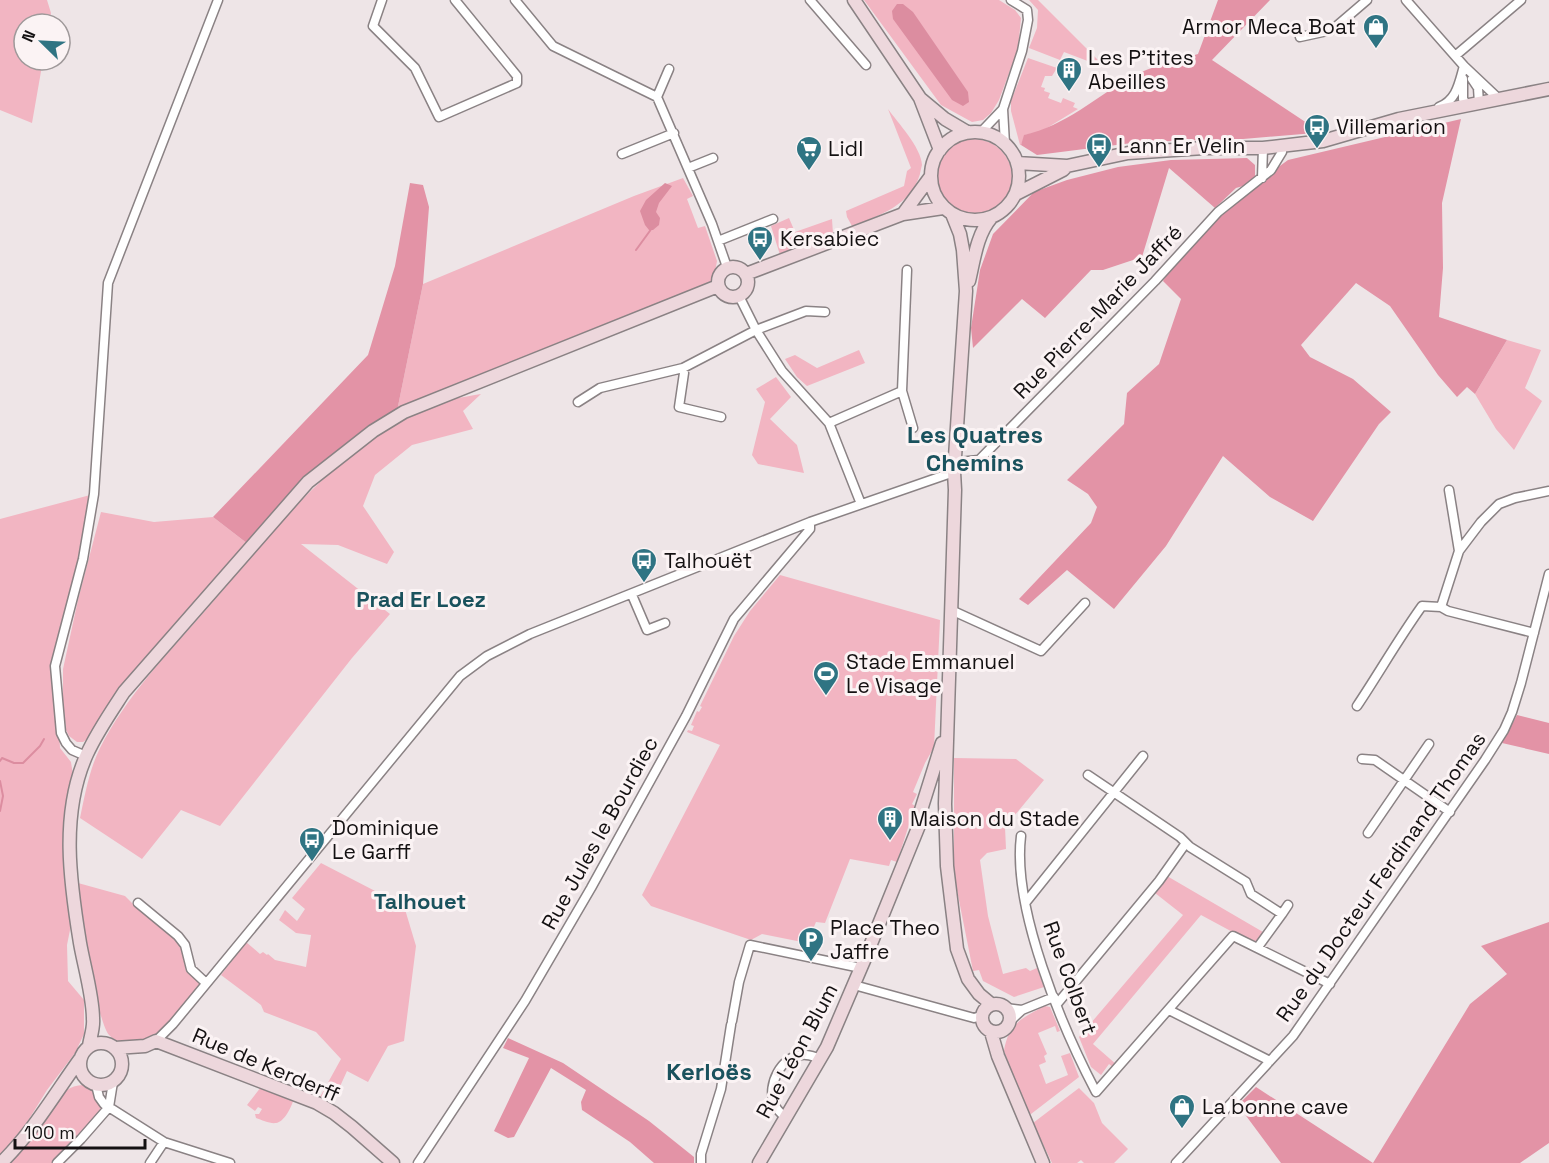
<svg xmlns="http://www.w3.org/2000/svg" width="1549" height="1163" viewBox="0 0 1549 1163" font-family="'Space Grotesk',sans-serif">
<rect width="100%" height="100%" fill="#eee5e7"/>
<!-- green -->
<path fill="#f2b5c2" d="M 0,0 L 47,0 L 51,13 L 49,24 L 24,24 L 24,60 L 43,60 L 32,123 L 0,110 Z
M 864,0 L 999,0 L 1015,10 L 1021,18 L 1018,49 L 999,100 L 991,113 L 983,120 L 972,122 L 941,105 Z
M 1029,0 L 1038,0 L 1106,68 L 1064,52 L 1060,60 L 1029,48 L 1037,28 L 1038,10 Z
M 1028,58 L 1057,68 L 1052,76 L 1045,76 L 1041,87 L 1045,88 L 1044,91 L 1050,93 L 1048,98 L 1061,103 L 1063,98 L 1075,103 L 1073,107 L 1078,109 L 1042,131 L 1025,135 L 1021,145 L 1020,145 L 1011,111 L 1011,101 Z
M 888,109 C 898,123 921,147 922,165 C 922,165 920,173 920,174 C 911,205 879,216 852,226 L 847,217 L 846,211 L 904,186 L 907,171 L 911,168 Z
M936 177a38 38 0 1 1 76 0a38 38 0 1 1-76 0Z
M 683,178 L 693,196 L 687,199 L 698,228 L 705,226 L 717,261 L 713,283 L 397,411 L 423,284 L 634,196 Z
M 789,218 L 795,232 L 832,219 L 833,234 L 780,255 L 771,226 Z
M 1507,340 L 1541,350 L 1525,388 L 1542,401 L 1514,450 L 1496,429 L 1475,394 Z
M 859,350 L 865,363 L 807,386 L 797,377 L 785,359 L 795,355 L 817,368 Z
M 776,377 L 791,397 L 770,419 L 797,445 L 804,473 L 758,464 L 752,455 L 765,402 L 756,389 Z
M 481,394 L 463,411 L 473,429 L 412,445 L 375,475 L 363,506 L 394,552 L 387,564 L 338,545 L 301,544 L 390,614 L 352,658 L 220,826 L 181,810 L 142,859 L 80,818 C 85,795 89,770 100,748 C 126,697 167,654 205,611 C 277,527 341,438 450,400 C 460,397 471,396 481,394 Z
M 94,494 L 55,666 L 60,748 L 71,762 L 74,782 L 64,822 L 65,880 L 71,925 L 67,945 L 68,981 L 84,1000 L 84,1034 L 75,1053 L 47,1090 L 21,1132 L 0,1155 L 0,519 Z
M 101,512 L 154,522 L 213,517 L 248,544 L 105,709 L 90,737 L 83,742 L 77,742 L 69,736 L 66,730 L 63,701 L 63,669 L 78,600 Z
M 780,575 L 940,620 L 934,747 L 925,763 L 913,792 L 917,794 L 912,804 L 915,806 L 897,862 L 891,860 L 889,866 L 850,859 L 825,923 L 816,922 L 807,943 L 762,934 L 751,940 L 651,906 L 642,895 L 720,745 L 687,732 L 688,730 L 692,731 L 694,726 L 691,725 L 697,711 L 699,712 L 702,707 L 700,706 L 734,636 L 750,611 Z
M 954,758 L 1016,759 L 1044,780 L 1005,827 L 1006,849 L 987,853 L 980,860 L 988,916 L 1003,974 L 1026,968 L 1030,971 L 1037,968 L 1044,987 L 1014,997 L 983,981 L 979,970 L 973,971 L 954,875 Z
M 321,863 L 404,906 L 416,946 L 404,1041 L 388,1046 L 368,1082 L 347,1071 L 332,1104 L 320,1097 L 341,1059 L 316,1032 L 264,1012 L 261,1005 L 221,975 L 246,942 L 260,954 L 263,952 L 267,955 L 268,954 L 275,960 L 306,967 L 311,935 L 296,933 L 279,920 L 285,910 L 297,921 L 305,909 L 292,898 Z
M 1167,876 L 1263,932 L 1258,941 L 1253,943 L 1201,915 L 1093,1044 L 1117,1065 L 1114,1068 L 1109,1064 L 1101,1075 L 1091,1067 L 1079,1037 L 1183,915 L 1155,893 Z
M 78,883 L 125,896 L 142,913 L 171,934 L 181,947 L 186,971 L 201,984 C 189,998 167,1029 152,1038 C 139,1045 119,1046 109,1035 C 97,1022 78,905 78,883 Z
M 1045,1006 L 1050,1007 L 1060,1031 L 1057,1032 L 1055,1026 L 1038,1033 L 1047,1054 L 1044,1056 L 1046,1062 L 1039,1065 L 1046,1084 L 1068,1075 L 1061,1056 L 1070,1053 L 1079,1077 L 1031,1114 L 1027,1112 L 1004,1051 C 1008,1024 1023,1017 1045,1006 Z
M 83,1085 C 96,1089 98,1101 102,1112 L 57,1163 L 10,1163 C 19,1154 28,1145 35,1134 C 47,1115 57,1086 83,1085 Z
M 261,1087 L 293,1101 C 291,1108 284,1122 276,1123 C 270,1124 262,1120 256,1118 L 255,1114 L 259,1114 L 262,1109 L 258,1107 L 255,1111 L 247,1105 Z
M 1079,1088 L 1094,1103 L 1102,1123 L 1128,1149 L 1114,1163 L 1084,1163 L 1081,1160 L 1077,1163 L 1052,1163 L 1033,1123 Z"/>
<!-- forest -->
<path fill="#e393a6" d="M 1218,0 L 1270,0 L 1212,60 L 1316,129 L 1315,133 L 1243,139 L 1140,142 L 1037,155 L 1021,145 L 1024,135 C 1065,126 1096,97 1131,77 C 1151,66 1176,61 1198,54 Z
M 1461,119 L 1442,203 L 1443,268 L 1439,317 L 1507,340 L 1475,394 L 1467,387 L 1457,397 L 1438,375 L 1390,306 L 1356,283 L 1301,345 L 1310,357 L 1353,379 L 1391,412 L 1379,424 L 1313,521 L 1270,497 L 1223,456 L 1166,546 L 1114,609 L 1067,570 L 1028,605 L 1019,599 L 1091,523 L 1097,507 L 1088,494 L 1067,480 L 1124,424 L 1127,393 L 1159,364 L 1181,299 L 1163,281 L 1181,252 L 1218,212 L 1288,160 Z
M 1247,158 L 1255,165 L 1255,176 L 1250,184 L 1236,188 L 1215,208 L 1169,168 L 1142,257 L 1103,270 L 1091,270 L 1045,318 L 1022,299 L 973,348 L 971,328 L 980,270 L 993,234 L 1034,192 L 1067,180 L 1118,167 L 1171,160 Z
M 410,183 L 423,185 L 429,207 L 423,284 L 397,411 L 367,429 L 305,477 L 248,544 L 213,517 L 368,355 L 395,266 Z
M 1517,715 L 1549,723 L 1549,754 L 1502,743 Z
M 1549,922 L 1549,1143 L 1520,1163 L 1281,1163 L 1238,1105 L 1256,1087 L 1373,1163 L 1470,1004 L 1507,974 L 1481,946 Z
M 508,1038 L 563,1063 L 649,1121 L 694,1157 L 694,1163 L 654,1163 L 630,1142 L 582,1110 L 581,1102 L 586,1090 L 551,1068 L 514,1137 L 508,1138 L 494,1131 L 529,1058 L 503,1048 Z"/>
<!-- water -->
<path fill="#dc8da0" d="M 897,4 L 903,4 L 913,12 L 968,92 L 969,102 L 963,106 L 952,100 L 893,19 L 892,11 Z
M 665,183 L 672,186 L 659,203 L 656,212 L 660,218 L 659,225 L 653,230 L 649,230 L 645,225 L 640,211 L 646,200 Z"/>
<g fill="none" stroke-linecap="round" stroke-linejoin="round">
<!-- stream -->
<path stroke="#dc8da0" stroke-width="2" d="M 636,250 L 652,228
M 0,761 L 2,758 L 14,763 L 23,763 L 40,746 L 44,739
M 0,781 L 3,796 L 0,811"/>
<defs>
<path id="street" d="M 382,0 L 373,26 L 415,68 L 439,117 L 517,83 L 517,76 L 455,0
M 515,0 L 553,46 L 657,97 L 712,224 L 727,267
M 810,0 L 866,65
M 1406,0 L 1464,66 L 1500,100
M 1300,37 L 1332,30 L 1367,0
M 1455,56 L 1521,0
M 1463,79 L 1463,99 L 1467,105
M 1472,79 L 1478,88 L 1479,103
M 657,97 L 669,69
M 1439,107 C 1457,100 1459,83 1464,66
M 981,132 L 1003,109
M 1005,144 L 1003,109 L 1022,51 L 1028,20 L 1027,10 L 1011,0
M 622,154 L 674,133
M 688,168 L 713,158
M 1262,178 L 1263,148
M 718,241 L 773,219
M 739,296 L 756,330 L 782,371 L 829,423 L 861,504
M 683,368 L 684,373 L 679,407 L 721,417
M 902,391 L 913,428
M 578,402 L 600,388 L 683,368 L 756,330 L 806,311 L 825,312
M 829,423 L 902,391 L 907,270
M 958,462 L 979,460 L 1155,281 L 1218,212 L 1271,170 L 1282,152 L 1282,146
M 1449,490 L 1459,551
M 632,595 L 647,630 L 665,623
M 1441,607 L 1448,611 L 1534,633
M 951,610 L 1041,651 L 1085,603
M 1357,706 C 1379,673 1399,638 1422,606 L 1441,607 L 1459,551 L 1481,522 L 1499,504 L 1515,498 L 1549,491
M 86,756 L 72,750 L 66,743 L 61,733 L 55,666 L 83,559 L 94,494 L 108,283 L 218,0
M 1362,759 L 1375,760 L 1450,812
M 1088,775 L 1180,837 L 1190,847 L 1246,882 L 1251,894 L 1282,914 L 1258,947
M 1368,833 L 1429,744
M 1021,836 C 1012,909 1062,1027 1096,1092 L 1233,936 L 1330,984
M 1026,902 L 1143,756
M 138,903 L 178,936 L 185,945 L 191,969 L 206,983
M 1282,914 L 1288,905
M 854,985 L 974,1018 L 981,1016
M 1057,1004 L 1159,881 L 1186,843
M 1006,1008 L 1022,1010
M 1169,1010 L 1270,1061
M 732,1021 L 739,982 L 750,945 L 861,968
M 1009,1022 L 1022,1010 L 1054,997
M 156,1041 L 173,1024 L 460,676 L 487,656 L 530,634 L 810,522 L 954,472
M 96,1085 L 99,1097 L 104,1104 L 164,1142 L 230,1163
M 109,1107 L 113,1082
M 786,1118 C 781,1113 776,1110 774,1103 C 767,1085 781,1056 802,1055 C 808,1054 814,1057 821,1059
M 57,1163 L 81,1139 L 109,1107
M 150,1163 L 164,1142
M 418,1163 L 525,1001 L 591,888 L 686,716 L 734,619 L 810,529 L 810,522
M 701,1163 L 701,1154 L 721,1089 L 731,1025
M 1176,1163 L 1293,1036 L 1485,760 L 1504,730 L 1512,712 L 1521,683 L 1549,574"/>
<path id="secondary" d="M 854,0 L 920,98 L 940,150
M 921,99 L 945,119 L 967,132
M931 176a44 44 0 1 1 88 0a44 44 0 1 1-88 0Z
M 1017,163 L 1067,166
M 1016,194 L 1063,170 L 1067,166 L 1128,153 L 1204,148 L 1263,148 L 1323,141 L 1399,119 L 1549,89
M 903,214 L 931,176
M 952,214 L 960,234 L 963,250 L 966,291 L 954,472 L 955,490 L 945,804 L 947,866 L 957,949 L 968,979 L 979,994 L 991,1004
M718 282a15 15 0 1 1 30 0a15 15 0 1 1-30 0Z
M 746,274 L 903,214 L 943,208
M 969,281 C 974,260 977,234 991,218
M982 1018a14 14 0 1 1 28 0a14 14 0 1 1-28 0Z
M 991,1032 L 998,1056 L 1043,1163
M80 1064a21 21 0 1 1 42 0a21 21 0 1 1-42 0Z
M 89,1046 C 90,1038 94,1028 93,1019 C 93,996 84,966 80,943 C 70,882 60,813 87,754 C 97,732 111,712 124,692 L 308,482 L 373,431 L 404,412 L 718,286
M 115,1048 L 145,1046 L 156,1041 L 317,1103 L 334,1113 L 352,1127 L 393,1163
M 1,1163 C 32,1133 54,1095 80,1059
M 759,1163 L 827,1047 L 866,956 L 920,823 L 921,810 L 942,743"/>
</defs>
<!-- street casing -->
<use href="#street" stroke="#8a8284" stroke-width="11"/>
<!-- secondary casing -->
<use href="#secondary" stroke="#8a8284" stroke-width="15"/>
<!-- street -->
<use href="#street" stroke="#fff" stroke-width="8"/>
<!-- secondary -->
<use href="#secondary" stroke="#edd7dc" stroke-width="12"/>
</g>
<!-- icons -->
<defs>
<symbol id="shop-pin" viewBox="-11 -11 22 30"><path d="M0 17L-7.5 6A9.5 9.5 0 1 1 7.5 6Z" fill="#2f7483" stroke="#fbf3f4"/><path d="M-5-2.5h2.3a2.7 3.5 0 0 1 5.4 0H5L5.5 6h-11ZM-1.5-2.5h3a1.5 2.3 0 0 0-3 0Z" fill="#fff"/></symbol>
<symbol id="building-pin" viewBox="-11 -11 22 30"><path d="M0 17L-7.5 6A9.5 9.5 0 1 1 7.5 6Z" fill="#2f7483" stroke="#fbf3f4"/><path d="M-4-6H4V6H1V3H-1V6H-4ZM-2.5-4.3h1.7v1.8h-1.7ZM.8-4.3h1.7v1.8H.8ZM-2.5-1h1.7V.8h-1.7ZM.8-1h1.7V.8H.8Z" fill="#fff"/></symbol>
<symbol id="bus-pin" viewBox="-11 -11 22 30"><path d="M0 17L-7.5 6A9.5 9.5 0 1 1 7.5 6Z" fill="#2f7483" stroke="#fbf3f4"/><path d="M-5-6H5V4H4V6H2V4H-2V6H-4V4H-5ZM-3.5-4V0h7V-4ZM-3.5 1.2v1.5H-2V1.2ZM2 1.2v1.5H3.5V1.2Z" fill="#fff"/></symbol>
<symbol id="supermarket-pin" viewBox="-11 -11 22 30"><path d="M0 17L-7.5 6A9.5 9.5 0 1 1 7.5 6Z" fill="#2f7483" stroke="#fbf3f4"/><path d="M-6-5.5h2.5l.6 2H6L4.5 2H-2.5L-4.4-4H-6ZM-1.5 3.2a1.3 1.3 0 1 0 .1 0ZM3 3.2a1.3 1.3 0 1 0 .1 0Z" fill="#fff"/></symbol>
<symbol id="stadium-pin" viewBox="-11 -11 22 30"><path d="M0 17L-7.5 6A9.5 9.5 0 1 1 7.5 6Z" fill="#2f7483" stroke="#fbf3f4"/><path d="M0-5a6.5 5 0 1 0 0 10a6.5 5 0 1 0 0-10ZM-3.5-1.8h7v3.6h-7Z" fill="#fff"/></symbol>
<symbol id="parking-pin" viewBox="-11 -11 22 30"><path d="M0 17L-7.5 6A9.5 9.5 0 1 1 7.5 6Z" fill="#2f7483" stroke="#fbf3f4"/><path d="M-3.5-5.5H1a3.5 3.5 0 0 1 0 7H-1V5.5H-3.5ZM-1-3.4V-.6H.8a1.4 1.4 0 0 0 0-2.8Z" fill="#fff"/></symbol>
</defs>
<g fill-rule="evenodd">
<use href="#shop-pin" x="1361" y="12" width="30" height="40"/>
<use href="#building-pin" x="1054" y="55" width="30" height="40"/>
<use href="#bus-pin" x="1302" y="112" width="30" height="40"/>
<use href="#bus-pin" x="1084" y="131" width="30" height="40"/>
<use href="#supermarket-pin" x="794" y="134" width="30" height="40"/>
<use href="#bus-pin" x="745" y="224" width="30" height="40"/>
<use href="#bus-pin" x="629" y="546" width="30" height="40"/>
<use href="#stadium-pin" x="811" y="659" width="30" height="40"/>
<use href="#building-pin" x="875" y="804" width="30" height="40"/>
<use href="#bus-pin" x="297" y="825" width="30" height="40"/>
<use href="#parking-pin" x="796" y="925" width="30" height="40"/>
<use href="#shop-pin" x="1167" y="1092" width="30" height="40"/>
</g>
<g text-anchor="middle" stroke-width="6" stroke-linejoin="round" paint-order="stroke">
<!-- poi labels -->
<g font-size="21" fill="#141112" stroke="#fbf3f4" text-anchor="start">
<text x="1356" y="34" text-anchor="end">Armor Meca Boat</text>
<text x="1088" y="65">Les P'tites<tspan x="1088" dy="24">Abeilles</tspan></text>
<text x="1336" y="134">Villemarion</text>
<text x="1118" y="153">Lann Er Velin</text>
<text x="828" y="156">Lidl</text>
<text x="780" y="246">Kersabiec</text>
<text x="664" y="568">Talhouët</text>
<text x="846" y="669">Stade Emmanuel<tspan x="846" dy="24">Le Visage</tspan></text>
<text x="910" y="826">Maison du Stade</text>
<text x="332" y="835">Dominique<tspan x="332" dy="24">Le Garff</tspan></text>
<text x="830" y="935">Place Theo<tspan x="830" dy="24">Jaffre</tspan></text>
<text x="1202" y="1114">La bonne cave</text>
</g>
<!-- street labels -->
<g font-size="21" fill="#141112" stroke="#fbf3f4">
<text transform="translate(1098 312) rotate(-46)" y="7">Rue Pierre-Marie Jaffré</text>
<text transform="translate(600 833) rotate(-61)" y="7">Rue Jules le Bourdiec</text>
<text transform="translate(1381 877) rotate(-55)" y="7">Rue du Docteur Ferdinand Thomas</text>
<text transform="translate(1070 978) rotate(70)" y="7">Rue Colbert</text>
<text transform="translate(797 1051) rotate(-62)" y="7">Rue Léon Blum</text>
<text transform="translate(266 1065) rotate(23)" y="7">Rue de Kerderff</text>
</g>
<!-- neighbourhood labels -->
<g font-size="22" font-weight="bold" fill="#1a525d" stroke="#fbf3f4">
<text x="421" y="607">Prad Er Loez</text>
<text x="420" y="909">Talhouet</text>
</g>
<!-- quarter labels -->
<g font-size="24" font-weight="bold" fill="#1a525d" stroke="#fbf3f4">
<text x="975" y="443">Les Quatres<tspan x="975" dy="28">Chemins</tspan></text>
<text x="709" y="1080">Kerloës</text>
</g>
</g>
<!-- north arrow -->
<g transform="translate(42 42) rotate(294)"><circle r="28" fill="#fbf3f4" stroke="#9f999a" stroke-width="1.5"/>
<path d="M0-4.5L10 22L0 15L-10 22Z" fill="#2f7483"/>
<text y="-9" font-size="16" font-weight="bold" text-anchor="middle" fill="#141112">N</text>
</g>
<!-- scale -->
<path d="M15 1139v9h130v-9" fill="none" stroke="#141112" stroke-width="3"/>
<text x="24" y="1139" font-size="18" fill="#141112" stroke="#fbf3f4" stroke-width="4.5" paint-order="stroke">100 m</text>
</svg>
